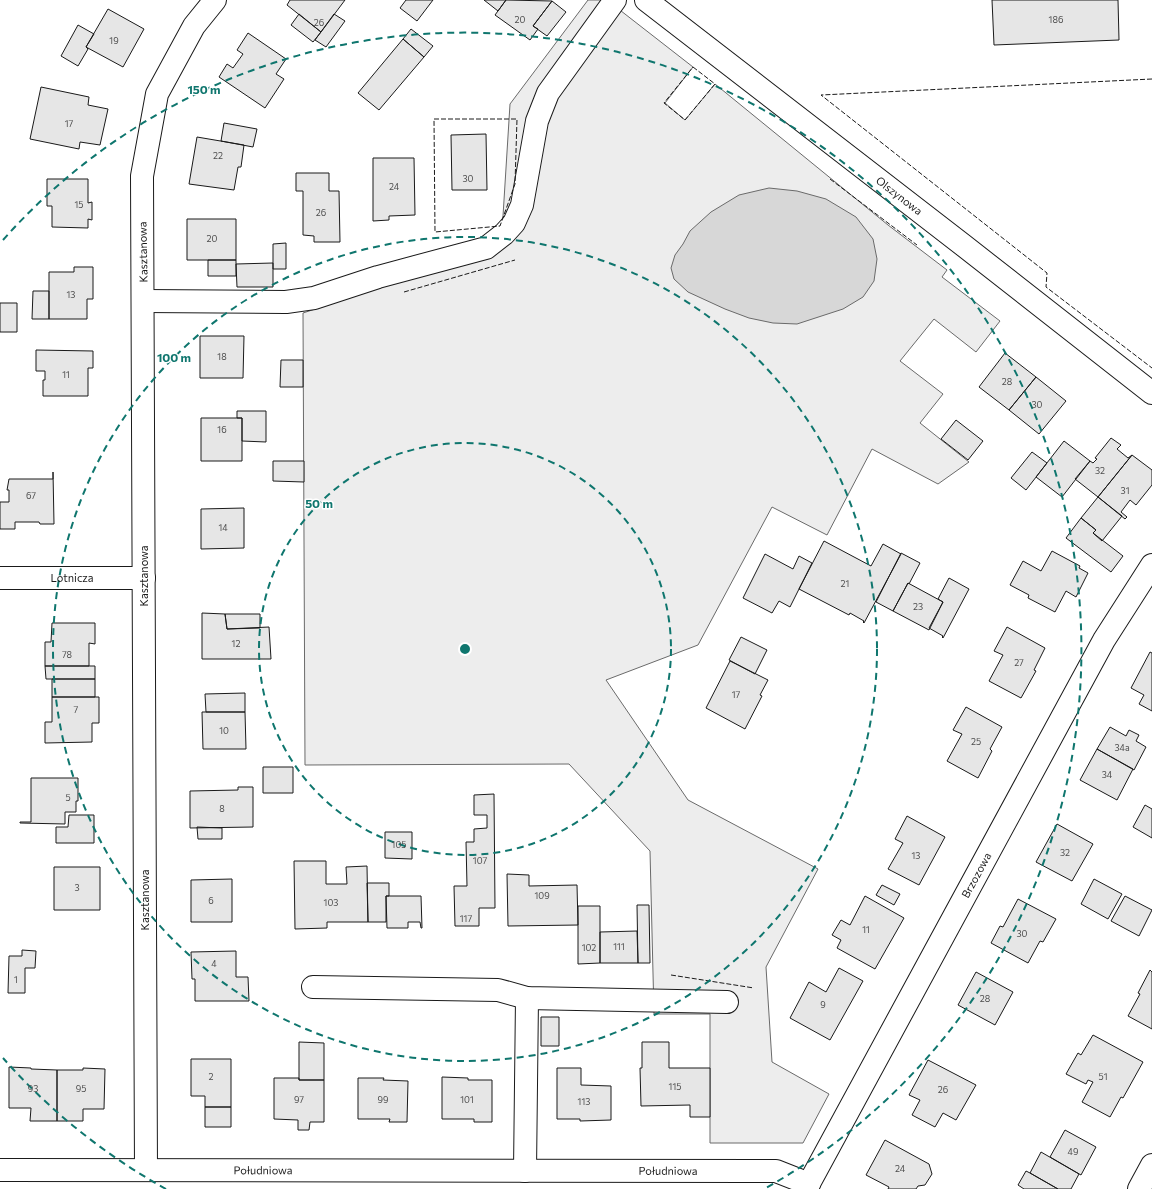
<svg xmlns="http://www.w3.org/2000/svg" width="1152" height="1189" viewBox="0 0 1152 1189" font-family="Commissioner,sans-serif">
<rect width="100%" height="100%" fill="#fff"/>
<!-- built -->
<path fill="#ededed" stroke="#6a6a6a" d="M 588,0 L 607,0 L 693,67 L 665,103 L 685,120 L 715,84 L 888,225 L 947,270 L 942,277 L 1000,321 L 976,352 L 934,319 L 900,361 L 943,394 L 920,423 L 969,462 L 938,484 L 872,449 L 827,535 L 772,507 L 698,645 L 606,680 L 688,800 L 818,869 L 766,967 L 772,1062 L 829,1094 L 803,1143 L 710,1143 L 710,1014 L 654,1014 L 650,851 L 569,764 L 305,765 L 303,313 L 501,248 L 510,104 Z"/>
<!-- water -->
<path fill="#d7d7d7" stroke="#6a6a6a" d="M 769,188 L 797,191 L 826,199 L 856,217 L 873,239 L 877,259 L 874,281 L 863,297 L 843,309 L 797,324 L 773,323 L 749,318 L 725,309 L 688,292 L 674,279 L 671,268 L 675,255 L 683,244 L 690,231 L 711,212 L 739,195 Z"/>
<!-- building -->
<path fill="#e6e6e6" stroke="#1a1a1a" d="M 290,0 L 345,0 L 321,32 L 287,5 Z
M 406,0 L 433,0 L 417,21 L 400,8 Z
M 484,0 L 506,0 L 498,11 Z
M 506,0 L 552,1 L 533,26 L 538,29 L 530,40 L 495,15 Z
M 992,0 L 1118,0 L 1119,40 L 994,45 Z
M 552,1 L 566,12 L 547,36 L 533,26 Z
M 108,9 L 144,29 L 123,67 L 86,47 Z
M 299,14 L 321,32 L 313,42 L 291,25 Z
M 334,14 L 345,21 L 326,47 L 315,40 Z
M 78,25 L 94,34 L 86,47 L 88,49 L 78,66 L 61,56 Z
M 411,29 L 433,46 L 424,57 L 403,39 Z
M 248,33 L 286,59 L 276,74 L 284,79 L 265,108 L 219,77 L 227,64 L 233,68 L 243,54 L 237,50 Z
M 403,39 L 424,57 L 379,110 L 358,93 Z
M 41,87 L 89,97 L 88,105 L 108,109 L 100,145 L 80,142 L 79,149 L 30,139 Z
M 224,123 L 257,129 L 253,147 L 221,141 Z
M 486,134 L 487,190 L 452,190 L 451,135 Z
M 197,137 L 244,145 L 241,167 L 238,167 L 234,190 L 189,184 Z
M 373,158 L 414,158 L 415,215 L 389,216 L 389,220 L 373,221 Z
M 296,173 L 329,173 L 329,191 L 339,191 L 340,242 L 314,242 L 314,236 L 303,235 L 303,191 L 296,191 Z
M 47,179 L 88,179 L 88,203 L 92,202 L 92,220 L 88,219 L 88,228 L 52,227 L 52,206 L 47,206 Z
M 187,219 L 236,219 L 236,260 L 187,260 Z
M 286,243 L 286,269 L 273,269 L 273,244 Z
M 208,260 L 236,260 L 236,276 L 208,276 Z
M 273,263 L 273,287 L 237,287 L 236,264 Z
M 74,267 L 93,267 L 93,299 L 87,299 L 87,319 L 49,319 L 49,272 L 74,272 Z
M 33,291 L 49,291 L 49,319 L 32,319 Z
M 0,303 L 17,303 L 17,332 L 0,332 Z
M 200,336 L 244,336 L 243,378 L 200,378 Z
M 36,350 L 93,351 L 93,368 L 88,368 L 88,396 L 43,396 L 43,380 L 45,380 L 45,371 L 36,371 Z
M 1005,353 L 1036,377 L 1009,410 L 979,387 Z
M 281,360 L 303,360 L 303,387 L 280,387 Z
M 1036,377 L 1066,401 L 1039,434 L 1009,410 Z
M 237,411 L 266,411 L 266,442 L 242,441 L 242,418 L 237,418 Z
M 201,418 L 242,418 L 242,461 L 201,461 Z
M 956,420 L 983,441 L 968,460 L 941,439 Z
M 1111,438 L 1121,445 L 1117,449 L 1128,458 L 1132,455 L 1098,497 L 1075,479 L 1090,461 L 1093,463 L 1097,459 L 1095,458 Z
M 1064,441 L 1090,461 L 1062,497 L 1036,477 Z
M 1032,452 L 1047,463 L 1026,490 L 1011,478 Z
M 1132,455 L 1152,470 L 1152,485 L 1136,505 L 1130,500 L 1121,512 L 1127,517 L 1125,519 L 1098,497 Z
M 273,461 L 304,461 L 304,482 L 273,481 Z
M 53,472 L 54,524 L 40,524 L 39,522 L 15,522 L 15,529 L 0,529 L 0,502 L 9,502 L 9,490 L 7,490 L 9,479 L 53,479 Z
M 1098,497 L 1122,516 L 1102,541 L 1093,533 L 1096,530 L 1081,518 Z
M 244,508 L 244,548 L 201,549 L 201,509 Z
M 1081,518 L 1096,530 L 1093,533 L 1123,556 L 1111,572 L 1066,538 Z
M 824,541 L 871,566 L 883,544 L 901,554 L 864,623 L 863,622 L 864,621 L 850,613 L 849,615 L 799,589 Z
M 1052,551 L 1080,566 L 1079,568 L 1088,573 L 1076,597 L 1066,591 L 1055,612 L 1028,598 L 1029,595 L 1010,585 L 1023,561 L 1041,571 Z
M 901,553 L 920,563 L 909,584 L 908,583 L 893,611 L 876,602 Z
M 765,554 L 793,569 L 799,556 L 812,563 L 790,607 L 779,601 L 772,613 L 743,598 Z
M 949,578 L 969,589 L 943,638 L 942,637 L 943,636 L 929,628 L 943,602 L 938,599 Z
M 908,583 L 943,602 L 929,630 L 893,611 Z
M 202,613 L 225,614 L 227,629 L 269,627 L 271,659 L 202,659 Z
M 225,614 L 260,614 L 260,628 L 227,629 Z
M 52,623 L 95,623 L 95,644 L 89,643 L 89,666 L 45,666 L 45,642 L 51,642 Z
M 1007,627 L 1045,648 L 1034,670 L 1036,671 L 1021,698 L 989,681 L 1003,655 L 994,651 Z
M 741,637 L 767,650 L 755,674 L 729,660 Z
M 1150,652 L 1152,653 L 1152,711 L 1139,704 L 1144,695 L 1131,688 Z
M 730,661 L 768,680 L 760,695 L 762,696 L 745,729 L 706,708 Z
M 45,666 L 95,666 L 95,679 L 46,679 Z
M 52,679 L 95,679 L 95,697 L 52,697 Z
M 245,693 L 245,712 L 206,712 L 205,694 Z
M 52,697 L 99,697 L 99,723 L 92,723 L 92,742 L 45,743 L 45,722 L 52,722 Z
M 966,707 L 1002,727 L 990,749 L 992,751 L 978,778 L 947,761 L 962,734 L 953,730 Z
M 202,712 L 245,712 L 246,749 L 203,749 Z
M 1110,727 L 1126,736 L 1129,730 L 1139,735 L 1136,741 L 1146,747 L 1134,770 L 1097,749 Z
M 1097,749 L 1133,769 L 1117,800 L 1080,780 Z
M 263,767 L 293,767 L 293,793 L 263,793 Z
M 31,778 L 78,778 L 78,801 L 76,801 L 76,812 L 65,812 L 65,824 L 20,823 L 20,822 L 31,822 Z
M 238,787 L 253,787 L 253,827 L 190,828 L 190,791 L 238,790 Z
M 494,794 L 495,908 L 479,908 L 479,926 L 455,926 L 454,886 L 467,886 L 466,842 L 474,842 L 474,829 L 487,828 L 487,815 L 474,815 L 474,795 Z
M 1145,805 L 1152,809 L 1152,838 L 1133,827 Z
M 69,815 L 94,815 L 94,843 L 56,843 L 56,827 L 68,827 Z
M 907,816 L 945,837 L 919,885 L 888,869 L 903,843 L 895,839 Z
M 1057,824 L 1093,844 L 1072,881 L 1036,862 Z
M 197,827 L 222,828 L 222,839 L 198,839 Z
M 385,832 L 412,832 L 412,859 L 385,858 Z
M 294,861 L 326,861 L 326,884 L 347,884 L 346,867 L 367,866 L 368,922 L 327,922 L 327,928 L 295,929 Z
M 54,867 L 100,867 L 100,910 L 54,910 Z
M 507,874 L 529,875 L 529,886 L 577,885 L 578,925 L 508,926 Z
M 232,879 L 232,922 L 191,922 L 191,880 Z
M 1094,879 L 1122,894 L 1108,919 L 1081,904 Z
M 367,883 L 389,883 L 389,896 L 386,896 L 386,922 L 368,922 Z
M 882,885 L 900,894 L 894,905 L 876,895 Z
M 386,896 L 421,896 L 422,928 L 421,928 L 420,922 L 408,922 L 408,928 L 387,928 Z
M 865,896 L 904,918 L 875,969 L 837,948 L 841,940 L 832,935 L 841,920 L 850,925 Z
M 1125,896 L 1152,910 L 1139,936 L 1111,921 Z
M 1018,899 L 1056,919 L 1043,942 L 1040,941 L 1028,963 L 991,943 L 1000,926 L 1003,927 Z
M 637,905 L 649,905 L 650,963 L 638,963 Z
M 578,906 L 600,906 L 600,963 L 578,964 Z
M 637,931 L 638,963 L 600,963 L 600,932 Z
M 22,950 L 36,951 L 35,968 L 25,968 L 25,993 L 8,993 L 9,956 L 22,956 Z
M 236,951 L 236,977 L 248,977 L 249,1001 L 195,1001 L 195,979 L 192,979 L 191,952 Z
M 839,968 L 863,981 L 830,1040 L 790,1018 L 809,982 L 826,992 Z
M 1150,970 L 1152,972 L 1152,1029 L 1128,1016 L 1140,994 L 1138,993 Z
M 976,972 L 1013,992 L 995,1025 L 958,1005 Z
M 541,1017 L 559,1017 L 559,1046 L 541,1046 Z
M 1093,1035 L 1143,1062 L 1123,1098 L 1121,1097 L 1110,1117 L 1082,1102 L 1093,1082 L 1088,1080 L 1086,1084 L 1066,1074 L 1078,1053 L 1081,1055 Z
M 299,1042 L 324,1043 L 324,1080 L 299,1080 Z
M 642,1042 L 669,1042 L 669,1068 L 710,1068 L 710,1117 L 690,1117 L 690,1105 L 641,1106 L 640,1068 L 642,1068 Z
M 191,1059 L 231,1059 L 231,1107 L 205,1107 L 205,1096 L 191,1096 Z
M 928,1060 L 976,1085 L 956,1120 L 943,1113 L 935,1127 L 912,1115 L 920,1100 L 909,1095 Z
M 9,1067 L 31,1068 L 31,1069 L 57,1070 L 57,1121 L 30,1121 L 31,1108 L 9,1108 Z
M 83,1068 L 105,1069 L 104,1109 L 83,1109 L 83,1121 L 57,1121 L 57,1070 L 83,1070 Z
M 557,1068 L 581,1068 L 581,1085 L 611,1086 L 611,1120 L 580,1121 L 580,1119 L 557,1119 Z
M 442,1077 L 468,1078 L 468,1080 L 492,1080 L 492,1122 L 474,1122 L 474,1119 L 442,1119 Z
M 274,1078 L 299,1078 L 299,1080 L 324,1080 L 324,1122 L 310,1122 L 309,1130 L 298,1130 L 298,1120 L 274,1119 Z
M 358,1078 L 384,1078 L 383,1080 L 408,1081 L 407,1122 L 389,1122 L 390,1119 L 358,1119 Z
M 205,1107 L 231,1107 L 231,1127 L 205,1127 Z
M 1065,1130 L 1096,1147 L 1081,1175 L 1050,1157 Z
M 885,1140 L 929,1164 L 932,1174 L 925,1185 L 918,1186 L 916,1189 L 888,1189 L 889,1187 L 866,1175 Z
M 1041,1152 L 1079,1174 L 1071,1189 L 1058,1189 L 1030,1173 Z
M 1026,1171 L 1030,1173 L 1058,1189 L 1024,1189 L 1018,1185 Z"/>
<g fill="none" stroke-linecap="round" stroke-linejoin="round">
<defs>
<g id="minor">
<path id="s1" d="M 646,0 L 963,245 L 1152,393"/>
<path d="M 144,301 L 286,302 L 314,298 L 378,277 L 486,248 L 504,234 L 514,223 L 522,205 L 537,121 L 548,93 L 615,0"/>
<path id="s2" d="M 0,578 L 144,578"/>
<path d="M 313,987 L 498,990 L 527,998 L 727,1002"/>
<path id="s3" d="M 0,1170 L 766,1171 L 776,1171 L 809,1184"/>
<path d="M 146,1170 L 142,176 L 157,94 L 194,26 L 215,0"/>
<path d="M 525,1171 L 527,998"/>
<path id="s4" d="M 806,1189 L 1104,640 L 1152,565"/>
<path d="M 1139,1189 L 1152,1165"/>
</g>
</defs>
<!-- minor casing -->
<use href="#minor" stroke="#1a1a1a" stroke-width="24"/>
<!-- minor -->
<use href="#minor" stroke="#fff" stroke-width="22"/>
<!-- fence -->
<path stroke="#1a1a1a" stroke-width="1" stroke-dasharray="5 2" stroke-linecap="butt" d="M 693,67 L 715,84 L 685,120 L 664,103 Z
M 1152,79 L 821,95 L 1047,273 L 1046,287 L 1152,368
M 434,119 L 517,119 L 515,184 L 500,226 L 435,232 Z
M 830,179 L 917,245
M 404,292 L 515,260
M 671,975 L 754,988"/>
</g>
<!-- distance rings -->
<g fill="none" stroke="#0f766e" stroke-width="2" stroke-dasharray="7 5">
<circle cx="465" cy="649" r="206"/>
<circle cx="465" cy="649" r="412"/>
<path d="M166 1189A617 617 0 0 1 3 1058M3 240A617 617 0 1 1 764 1189"/>
</g>
<g text-anchor="middle" stroke-width="3" stroke-linejoin="round" paint-order="stroke">
<!-- number labels -->
<g font-size="9" fill="#4d4d4d">
<text x="520" y="23">20</text>
<text x="1056" y="23">186</text>
<text x="319" y="26">26</text>
<text x="114" y="44">19</text>
<text x="69" y="127">17</text>
<text x="218" y="159">22</text>
<text x="468" y="182">30</text>
<text x="394" y="190">24</text>
<text x="79" y="208">15</text>
<text x="321" y="216">26</text>
<text x="212" y="242">20</text>
<text x="71" y="298">13</text>
<text x="222" y="360">18</text>
<text x="66" y="378">11</text>
<text x="1007" y="385">28</text>
<text x="1037" y="408">30</text>
<text x="222" y="433">16</text>
<text x="1100" y="474">32</text>
<text x="1125" y="494">31</text>
<text x="31" y="499">67</text>
<text x="223" y="531">14</text>
<text x="845" y="587">21</text>
<text x="918" y="610">23</text>
<text x="236" y="647">12</text>
<text x="67" y="658">78</text>
<text x="1019" y="666">27</text>
<text x="736" y="698">17</text>
<text x="76" y="713">7</text>
<text x="224" y="734">10</text>
<text x="976" y="745">25</text>
<text x="1122" y="751">34a</text>
<text x="1107" y="778">34</text>
<text x="68" y="801">5</text>
<text x="222" y="812">8</text>
<text x="399" y="848">105</text>
<text x="1065" y="856">32</text>
<text x="916" y="859">13</text>
<text x="480" y="864">107</text>
<text x="77" y="891">3</text>
<text x="542" y="899">109</text>
<text x="211" y="904">6</text>
<text x="331" y="906">103</text>
<text x="466" y="922">117</text>
<text x="866" y="933">11</text>
<text x="1022" y="937">30</text>
<text x="619" y="950">111</text>
<text x="589" y="951">102</text>
<text x="214" y="967">4</text>
<text x="16" y="983">1</text>
<text x="985" y="1002">28</text>
<text x="823" y="1008">9</text>
<text x="211" y="1080">2</text>
<text x="1103" y="1080">51</text>
<text x="675" y="1090">115</text>
<text x="33" y="1092">93</text>
<text x="81" y="1092">95</text>
<text x="943" y="1093">26</text>
<text x="299" y="1103">97</text>
<text x="383" y="1103">99</text>
<text x="467" y="1103">101</text>
<text x="584" y="1105">113</text>
<text x="1073" y="1155">49</text>
<text x="900" y="1172">24</text>
</g>
<!-- street labels -->
<g font-size="11" fill="#1a1a1a" stroke="#fff">
<text dy="4" stroke="none"><textPath href="#s1" startOffset="320">Olszynowa</textPath></text>
<text transform="translate(143 252) rotate(-91)" y="4">Kasztanowa</text>
<text transform="translate(144 576) rotate(-90)" y="4">Kasztanowa</text>
<text dy="4" stroke="none"><textPath href="#s2" startOffset="72">Lotnicza</textPath></text>
<text dy="4" stroke="none"><textPath href="#s4" startOffset="357">Brzozowa</textPath></text>
<text transform="translate(145 900) rotate(-90)" y="4">Kasztanowa</text>
<text dy="4" stroke="none"><textPath href="#s3" startOffset="263">Południowa</textPath></text>
<text dy="4" stroke="none"><textPath href="#s3" startOffset="668">Południowa</textPath></text>
</g>
</g>
<circle cx="465" cy="649" r="6" fill="#0f766e" stroke="#fff" stroke-width="2"/>
<g font-size="12" text-anchor="middle" font-weight="bold" fill="#0f766e" stroke="#fff" stroke-width="3" stroke-linejoin="round" paint-order="stroke">
<text x="204" y="94">150 m</text>
<text x="174" y="362">100 m</text>
<text x="319" y="508">50 m</text>
</g>
</svg>
